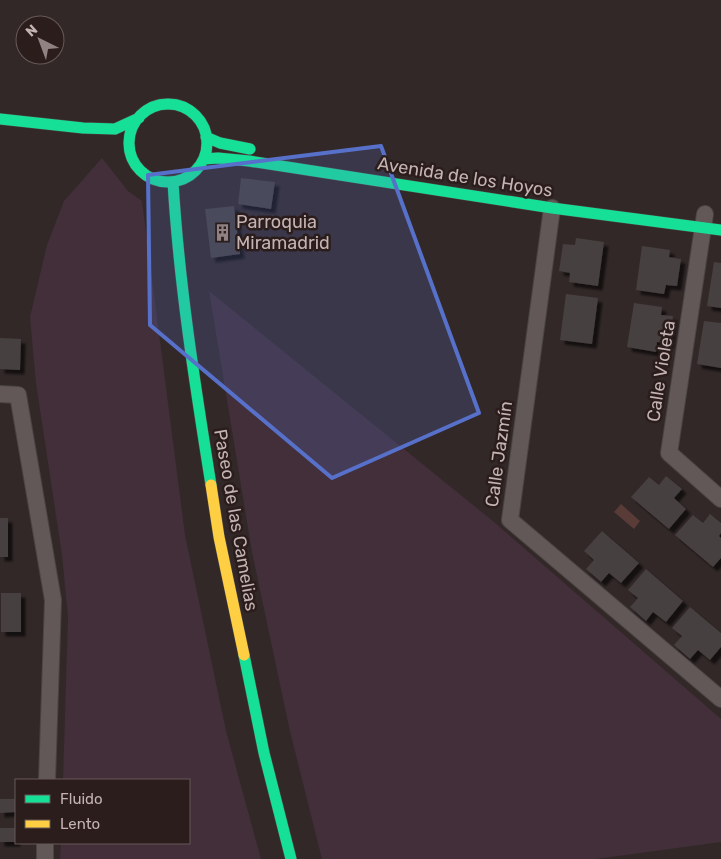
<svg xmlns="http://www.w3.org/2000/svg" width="721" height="859" viewBox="0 0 721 859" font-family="Rubik,sans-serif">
<defs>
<filter id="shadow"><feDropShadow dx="4.5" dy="4.5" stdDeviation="1" flood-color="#0009"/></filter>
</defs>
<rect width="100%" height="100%" fill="#322828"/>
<!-- green -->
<path fill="#422f3a" d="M 102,158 L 128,191 L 142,201 L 185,535 L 226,731 L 261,859 L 60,859 L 61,843 L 189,843 L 189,780 L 63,780 L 68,617 L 62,555 L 36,383 L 30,317 L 47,245 L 64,201 Z
M 209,291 L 494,522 L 721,719 L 721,842 L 596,859 L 322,859 L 289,727 L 252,552 Z"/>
<!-- water -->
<path fill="#593b38" d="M 621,504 L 640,521 L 634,529 L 614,512 Z"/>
<!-- building -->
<path fill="#473f3f" filter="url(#shadow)" d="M 241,178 L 275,182 L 271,209 L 238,204 Z
M 234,206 L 240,254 L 211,258 L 205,209 Z
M 576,238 L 604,242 L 598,286 L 569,282 L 570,273 L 559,271 L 563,244 L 575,245 Z
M 642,246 L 670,250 L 669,257 L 681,259 L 677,286 L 666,285 L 664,294 L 636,290 Z
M 714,262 L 721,263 L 721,308 L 707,306 Z
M 566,294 L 598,298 L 592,344 L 560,340 Z
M 634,303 L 662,307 L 661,315 L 673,316 L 669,344 L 657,342 L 656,352 L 627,347 Z
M 704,321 L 721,323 L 721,368 L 697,364 Z
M 0,338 L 21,339 L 20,370 L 0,369 Z
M 666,476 L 682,489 L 674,498 L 686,509 L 669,529 L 631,497 L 649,477 L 659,485 Z
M 710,514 L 721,523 L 721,533 L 719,536 L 721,538 L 721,558 L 713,567 L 675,535 L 693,515 L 703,523 Z
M 0,518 L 8,518 L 8,557 L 0,557 Z
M 602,531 L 639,563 L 621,583 L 609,573 L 601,582 L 586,569 L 594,560 L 584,551 Z
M 646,569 L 683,601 L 666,622 L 653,612 L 646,621 L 630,607 L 638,598 L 628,590 Z
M 1,593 L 21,593 L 21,632 L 1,632 Z
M 690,607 L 721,633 L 721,647 L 710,660 L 698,650 L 690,659 L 674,645 L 682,636 L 672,628 Z
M 0,799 L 16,799 L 16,812 L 0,813 Z
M 0,828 L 16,828 L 16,842 L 0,842 Z"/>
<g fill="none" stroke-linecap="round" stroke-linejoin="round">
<defs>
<path id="street" d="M 552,208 L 510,520 L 721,699
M 705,214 L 669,453 L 721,499
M 0,394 L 18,395 L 53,600 L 47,780
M 45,859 L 45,843"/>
<path id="fast" d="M129 143a39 39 0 1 1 78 0a39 39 0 1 1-78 0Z
M 0,119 L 83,128 L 115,129 L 139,118
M 206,137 L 220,143 L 250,149
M 204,159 L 218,158 L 249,161 L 552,208 L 721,230
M 173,182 C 179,283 195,385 211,485
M 244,655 L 264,753 L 291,859"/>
<path id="slow" d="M 211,485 L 219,537 L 244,655"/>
</defs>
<!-- street casing -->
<use href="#street" stroke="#4b4444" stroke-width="18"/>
<!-- fast casing -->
<use href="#fast" stroke="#4f4545" stroke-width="12"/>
<!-- slow casing -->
<use href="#slow" stroke="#4f4545" stroke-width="12"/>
<!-- street -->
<use href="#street" stroke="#615857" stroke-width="16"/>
<!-- fast -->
<use href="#fast" stroke="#16e098" stroke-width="11"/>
<!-- slow -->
<use href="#slow" stroke="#ffcf43" stroke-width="11"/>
</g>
<!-- marked area -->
<path fill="#5771cb" fill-opacity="0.2" stroke="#5771cb" stroke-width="4" stroke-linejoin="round" d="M 381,146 L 479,413 L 332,478 L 150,325 L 148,175 Z"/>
<!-- icons -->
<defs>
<symbol id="building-bare" viewBox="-9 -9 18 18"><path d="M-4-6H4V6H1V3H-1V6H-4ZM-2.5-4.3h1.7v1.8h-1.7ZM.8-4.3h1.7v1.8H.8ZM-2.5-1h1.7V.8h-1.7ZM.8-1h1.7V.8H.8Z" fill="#908282" stroke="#2b1d1c" stroke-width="2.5" paint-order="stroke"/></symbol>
</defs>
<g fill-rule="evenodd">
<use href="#building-bare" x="210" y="220" width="25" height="25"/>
</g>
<g text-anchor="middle" stroke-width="5" stroke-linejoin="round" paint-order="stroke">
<!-- street labels -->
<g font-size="18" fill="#c3b3b2" stroke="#2b1d1c">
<text transform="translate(465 177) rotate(9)" y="6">Avenida de los Hoyos</text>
<text transform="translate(661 371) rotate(-81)" y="6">Calle Violeta</text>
<text transform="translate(499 454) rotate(-82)" y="6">Calle Jazmín</text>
<text transform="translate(236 520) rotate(80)" y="6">Paseo de las Camelias</text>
</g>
<!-- poi labels -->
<g font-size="18" fill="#c3b3b2" stroke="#2b1d1c" text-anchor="start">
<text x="236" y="228">Parroquia<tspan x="236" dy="21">Miramadrid</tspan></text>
</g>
</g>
<!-- legend -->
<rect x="15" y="779" width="175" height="65" fill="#2b1d1c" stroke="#685958"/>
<rect x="25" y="795" width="25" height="8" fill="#16e098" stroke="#685958"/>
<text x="60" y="804" font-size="15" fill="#c3b3b2">Fluido</text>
<rect x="25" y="820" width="25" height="8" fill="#ffcf43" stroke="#685958"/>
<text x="60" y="829" font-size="15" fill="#c3b3b2">Lento</text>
<!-- north arrow -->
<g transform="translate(40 40) rotate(318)"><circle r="24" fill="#2b1d1c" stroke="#685958"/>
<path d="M0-4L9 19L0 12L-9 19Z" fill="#908282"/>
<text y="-8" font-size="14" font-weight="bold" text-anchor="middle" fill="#c3b3b2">N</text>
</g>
</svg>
